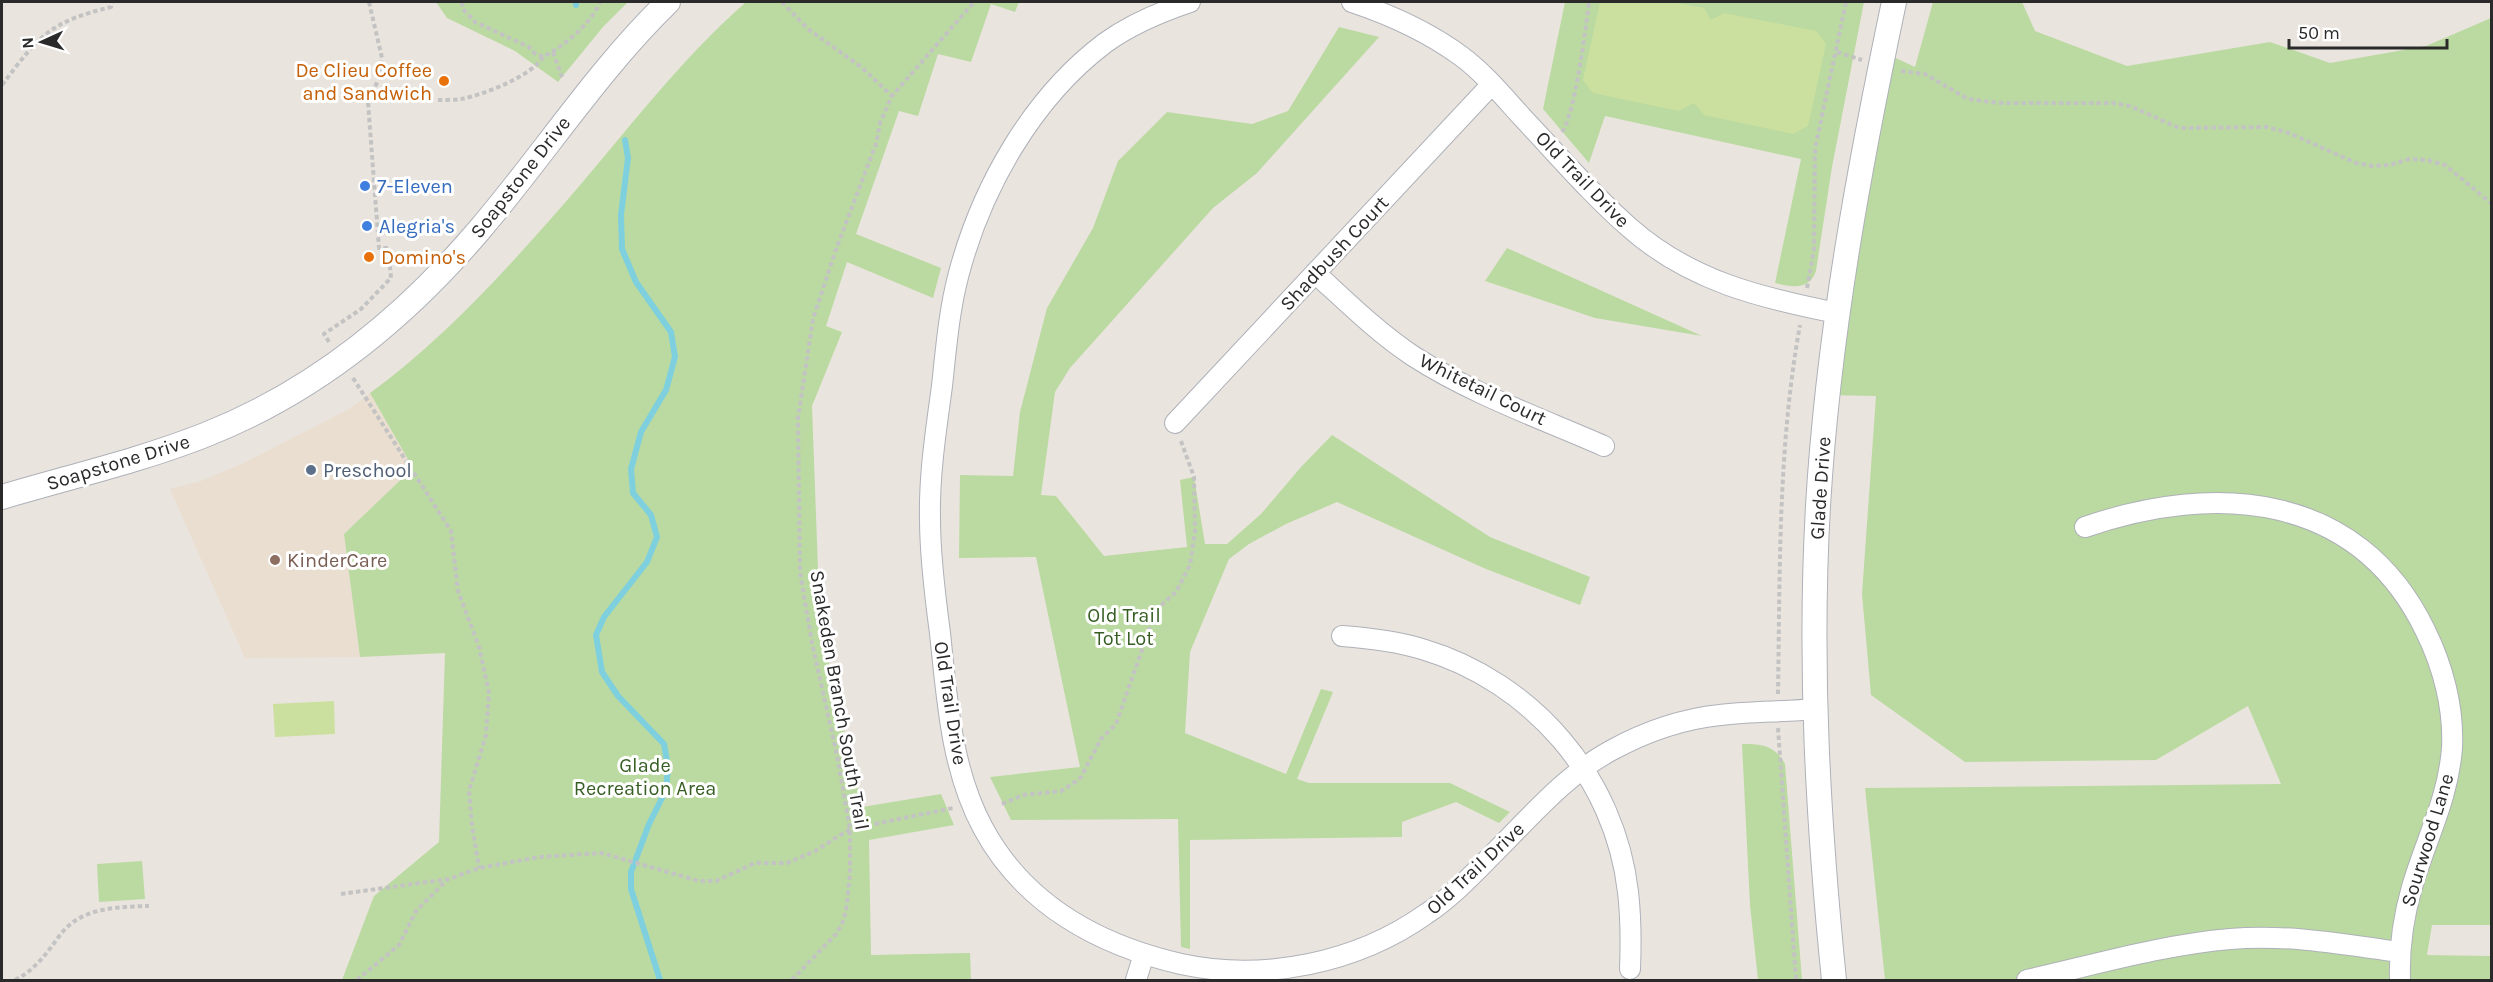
<svg xmlns="http://www.w3.org/2000/svg" width="2493" height="982" viewBox="0 0 2493 982" font-family="Karla,sans-serif">
<rect width="100%" height="100%" fill="#eae4de"/>
<!-- education -->
<path fill="#eaded0" d="M 370,393 L 413,468 L 344,534 L 360,657 L 245,658 L 170,489 L 201,481 L 244,463 L 351,408 Z"/>
<!-- green -->
<path fill="#bbdaa1" d="M 436,2 L 628,2 L 603,27 L 558,82 L 515,51 L 447,18 Z
M 746,2 L 1019,2 L 1015,12 L 991,4 L 971,62 L 938,54 L 918,116 L 899,111 L 856,234 L 941,268 L 933,298 L 847,262 L 826,326 L 842,332 L 812,406 L 820,624 L 862,807 L 941,794 L 954,825 L 869,840 L 871,955 L 970,953 L 971,980 L 342,980 L 374,896 L 439,842 L 445,653 L 360,657 L 344,534 L 413,468 L 370,393 C 444,339 509,267 569,198 C 627,131 679,61 746,2 Z
M 1565,2 L 1864,2 L 1832,167 L 1816,271 C 1809,291 1791,287 1775,283 L 1801,159 L 1605,116 L 1589,163 L 1543,109 Z
M 1933,2 L 2022,2 L 2035,31 L 2127,66 L 2270,42 L 2330,63 L 2426,46 L 2491,18 L 2491,925 L 2432,925 L 2427,955 L 2491,956 L 2491,980 L 1885,980 L 1865,788 L 2281,784 L 2248,706 L 2156,760 L 1965,762 L 1871,695 L 1862,594 L 1876,396 L 1827,395 L 1883,52 L 1915,67 Z
M 1339,27 L 1379,37 L 1257,173 L 1213,208 L 1070,368 L 1055,392 L 1041,495 L 1056,496 L 1104,556 L 1187,547 L 1180,480 L 1194,477 L 1205,544 L 1227,544 L 1261,514 L 1301,467 L 1332,435 L 1490,537 L 1590,577 L 1580,605 L 1486,569 L 1337,502 L 1286,524 L 1249,544 L 1229,559 L 1190,652 L 1185,733 L 1286,774 L 1321,689 L 1333,692 L 1297,779 L 1309,783 L 1450,783 L 1510,812 L 1499,823 L 1456,802 L 1402,822 L 1402,837 L 1190,840 L 1190,949 L 1181,947 L 1178,819 L 1011,820 L 990,777 L 1080,767 L 1036,557 L 959,558 L 960,475 L 1013,476 L 1020,412 L 1047,308 L 1093,228 L 1118,161 L 1167,112 L 1252,124 L 1288,111 Z
M 1507,248 L 1702,336 L 1595,318 L 1485,281 Z
M 1742,744 C 1761,744 1775,745 1785,764 L 1802,980 L 1758,980 L 1750,905 Z
M 142,861 L 145,899 L 99,902 L 97,864 Z"/>
<!-- pitch -->
<path fill="#cbe09e" d="M 1600,2 L 1671,2 L 1704,8 L 1711,20 L 1724,13 L 1816,31 L 1826,44 L 1808,126 L 1793,134 L 1704,115 L 1694,103 L 1679,111 L 1593,93 L 1583,80 Z
M 334,701 L 335,734 L 275,737 L 273,704 Z"/>
<g fill="none" stroke-linecap="round" stroke-linejoin="round">
<!-- stream -->
<path stroke="#7ed0df" stroke-width="6" d="M 576,2 L 576,5
M 625,140 L 628,158 L 621,215 L 622,249 L 636,282 L 671,332 L 675,357 L 666,390 L 641,432 L 631,469 L 633,493 L 651,515 L 657,537 L 647,562 L 604,617 L 596,635 L 602,672 L 618,696 L 664,744 L 668,767 L 666,790 L 649,824 L 631,872 L 631,889 L 660,980"/>
<defs>
<path id="minor" d="M 1190,2 C 1160,12 1131,24 1105,43 C 1032,98 982,187 959,273 C 949,310 946,349 942,386 C 936,430 929,475 930,519 C 930,557 935,596 940,633 C 947,699 951,769 983,828 C 1024,904 1098,945 1181,964 C 1264,982 1357,963 1426,914 C 1453,896 1475,872 1497,850 C 1532,815 1567,774 1612,750 C 1645,732 1682,719 1720,715 C 1751,711 1784,712 1815,709
M 1352,2 C 1391,15 1427,31 1461,56 C 1484,73 1503,96 1522,117 C 1557,154 1591,194 1630,228 C 1690,281 1761,298 1837,313
M 1315,273 C 1347,302 1377,332 1413,356 C 1472,394 1540,418 1604,446
M 1175,423 L 1492,84
M 2085,527 C 2215,482 2358,492 2425,630 C 2443,666 2454,708 2452,748 C 2448,800 2426,839 2412,887 C 2403,918 2399,948 2400,980
M 1342,636 C 1369,638 1396,641 1422,649 C 1533,682 1615,778 1628,892 C 1631,918 1631,944 1630,969
M 1136,980 L 1144,954
M 2027,980 C 2094,965 2161,945 2230,939 C 2287,934 2343,944 2399,952"/>
<path id="tertiary" d="M 2,497 C 69,477 139,461 205,435 C 314,392 406,317 481,228 C 544,154 598,70 668,2
M 1834,980 C 1818,822 1809,665 1818,506 C 1828,336 1859,168 1894,2"/>
</defs>
<!-- minor casing -->
<use href="#minor" stroke="#aeb1b9" stroke-width="22"/>
<!-- tertiary casing -->
<use href="#tertiary" stroke="#aeb1b9" stroke-width="26"/>
<!-- path -->
<path stroke="#c3c3c3" stroke-width="4" stroke-dasharray="4.5 3" stroke-linecap="butt" d="M 462,2 L 463,9 L 475,22 L 529,47 L 534,53 L 543,57 C 564,46 591,24 600,2
M 782,2 L 808,29 L 860,66 L 892,96
M 553,52 L 562,77
M 1837,52 L 1862,60
M 1901,71 L 1925,74 L 1968,99 L 1999,103 L 2112,103 L 2130,106 L 2179,128 L 2267,127 L 2289,133 L 2356,163 L 2373,166 L 2390,165 L 2409,159 L 2427,160 L 2445,165 L 2492,204
M 2,85 C 39,36 49,22 111,7 L 112,2
M 438,100 C 445,100 454,100 461,99 C 483,95 532,76 543,57
M 1562,132 C 1575,115 1586,26 1589,2
M 1807,288 L 1814,250 L 1815,149 L 1846,2
M 329,342 L 324,334 L 361,309 L 391,278 L 388,248 L 379,248 L 368,102 L 380,76 L 382,58 L 369,2
M 353,378 L 451,531 L 458,591 L 479,647 L 489,693 L 486,735 L 469,791 L 472,825 L 479,868
M 1778,694 C 1780,571 1778,446 1800,325
M 1778,728 L 1796,980
M 1002,804 L 1023,795 L 1061,791 L 1075,782 L 1081,777 L 1101,739 L 1116,724 L 1156,610 L 1176,592 L 1190,565 L 1195,532 L 1194,477 L 1181,441
M 341,894 L 449,879 L 479,868 L 539,857 L 602,853 L 699,881 L 716,881 L 755,863 L 787,863 L 815,851 L 850,829 L 953,808
M 15,980 C 35,970 47,953 60,935 C 81,907 117,907 149,906
M 357,980 L 399,945 L 416,911 L 448,879
M 792,980 L 836,934 L 842,924 L 846,911 L 850,874 L 850,829 L 837,755 L 812,643 L 800,572 L 798,418 L 813,319 L 835,252 L 876,144 L 880,123 L 892,96 L 974,2"/>
<!-- minor -->
<use href="#minor" stroke="#fff" stroke-width="20"/>
<!-- tertiary -->
<use href="#tertiary" stroke="#fff" stroke-width="24"/>
</g>
<!-- markers -->
<g fill="#e8710a" stroke="#fff" stroke-width="2">
<circle cx="444" cy="81" r="6"/>
<circle cx="369" cy="257" r="6"/>
</g>
<g fill="#3f7fe0" stroke="#fff" stroke-width="2">
<circle cx="365" cy="186" r="6"/>
<circle cx="367" cy="226" r="6"/>
</g>
<circle fill="#5c6f8a" stroke="#fff" stroke-width="2" cx="311" cy="470" r="6"/>
<circle fill="#8d6e63" stroke="#fff" stroke-width="2" cx="275" cy="560" r="6"/>
<g text-anchor="middle" stroke-width="6" stroke-linejoin="round" paint-order="stroke">
<!-- food labels -->
<g font-size="20" fill="#c56008" stroke="#fff" text-anchor="end">
<text x="432" y="77">De Clieu Coffee<tspan x="432" dy="23">and Sandwich</tspan></text>
<text x="381" y="264" text-anchor="start">Domino's</text>
</g>
<!-- street labels -->
<g font-size="20" fill="#2a2a2a" stroke="#fff">
<text transform="translate(520 177) rotate(-52)" y="7">Soapstone Drive</text>
<text transform="translate(1583 179) rotate(46)" y="7">Old Trail Drive</text>
<text transform="translate(1334 253) rotate(-47)" y="7">Shadbush Court</text>
<text transform="translate(1483 389) rotate(26)" y="7">Whitetail Court</text>
<text transform="translate(118 462) rotate(-17)" y="7">Soapstone Drive</text>
<text transform="translate(1820 488) rotate(-86)" y="7">Glade Drive</text>
<text transform="translate(840 700) rotate(80)" y="7">Snakeden Branch South Trail</text>
<text transform="translate(951 703) rotate(81)" y="7">Old Trail Drive</text>
<text transform="translate(2427 840) rotate(-73)" y="7">Sourwood Lane</text>
<text transform="translate(1475 868) rotate(-43)" y="7">Old Trail Drive</text>
</g>
<!-- shop labels -->
<g font-size="20" fill="#366cbe" stroke="#fff" text-anchor="start">
<text x="377" y="193">7-Eleven</text>
<text x="379" y="233">Alegria's</text>
</g>
<!-- service labels -->
<g font-size="20" fill="#4e5e75" stroke="#fff" text-anchor="start">
<text x="323" y="477">Preschool</text>
</g>
<!-- education labels -->
<g font-size="20" fill="#785e54" stroke="#fff" text-anchor="start">
<text x="287" y="567">KinderCare</text>
</g>
<!-- park labels -->
<g font-size="20" fill="#365e23" stroke="#fff">
<text x="1124" y="622">Old Trail<tspan x="1124" dy="23">Tot Lot</tspan></text>
<text x="645" y="772">Glade<tspan x="645" dy="23">Recreation Area</tspan></text>
</g>
</g>
<!-- border -->
<rect width="2493" height="982" fill="none" stroke="#2a2a2a" stroke-width="6"/>
<!-- north arrow -->
<g transform="translate(42 42) rotate(266)" stroke="#ffffff" stroke-width="4.5" paint-order="stroke">
<path d="M0-4.5L10 22L0 15L-10 22Z" fill="#2a2a2a"/>
<text y="-9" font-size="16" font-weight="bold" text-anchor="middle" fill="#2a2a2a">N</text>
</g>
<!-- scale -->
<path d="M2289 39v9h158v-9" fill="none" stroke="#2a2a2a" stroke-width="3"/>
<text x="2298" y="39" font-size="18" fill="#2a2a2a" stroke="#ffffff" stroke-width="4.5" paint-order="stroke">50 m</text>
</svg>
